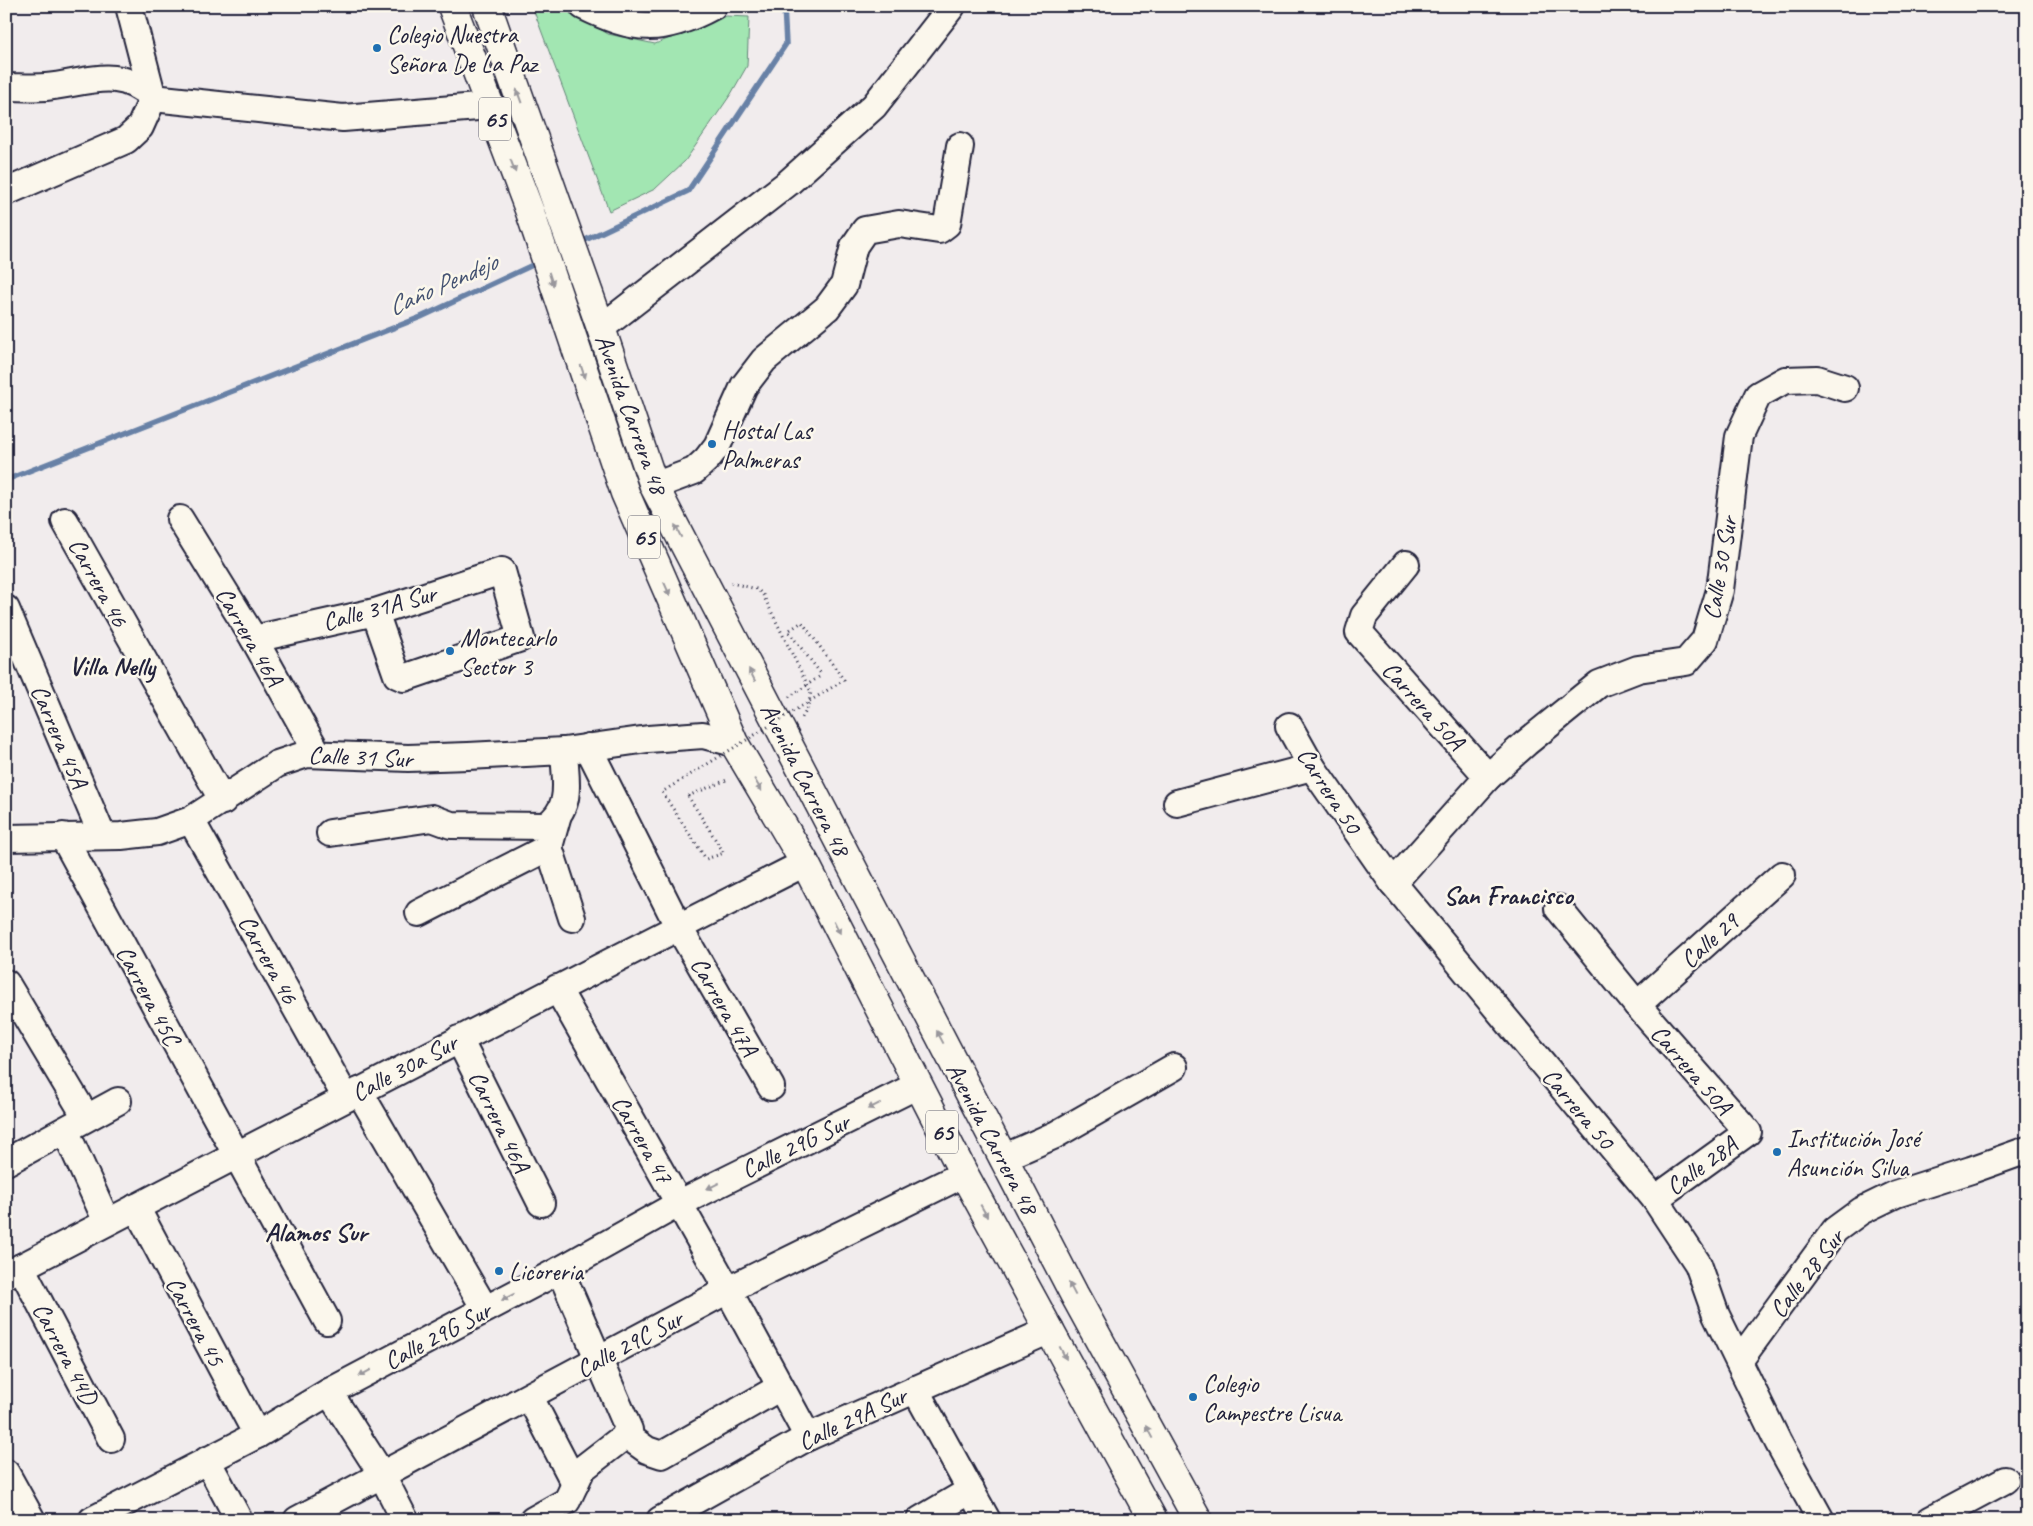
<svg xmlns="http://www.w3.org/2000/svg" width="2033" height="1526" viewBox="0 0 2033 1526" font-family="Caveat,sans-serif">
<rect width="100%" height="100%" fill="#f1eced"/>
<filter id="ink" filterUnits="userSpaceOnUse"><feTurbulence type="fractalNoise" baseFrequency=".02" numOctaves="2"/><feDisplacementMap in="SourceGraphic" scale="10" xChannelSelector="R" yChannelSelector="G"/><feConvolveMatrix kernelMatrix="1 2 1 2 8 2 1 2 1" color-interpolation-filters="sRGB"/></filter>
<g filter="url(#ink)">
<!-- green -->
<path fill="#a2e6b2" stroke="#628476" d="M 532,6 L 563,6 L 608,34 L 655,44 L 726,16 L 749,17 L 747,66 L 731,94 L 685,161 L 655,189 L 609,211 Z"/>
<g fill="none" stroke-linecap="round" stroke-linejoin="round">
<!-- stream -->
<path stroke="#6781a6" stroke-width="5.5" d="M 579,243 L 688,191 L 786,44 L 784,6
M 6,480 L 421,317 L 539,262"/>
<defs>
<g id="minor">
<path d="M 583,6 C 634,31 662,34 713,6"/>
<path d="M 6,87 C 19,87 33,88 46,87 C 87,83 119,65 153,98 L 343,118 L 490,106"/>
<path d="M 6,192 L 126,140 L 140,127 L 153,98 L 129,6"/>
<path d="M 601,328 L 788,183 L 874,106 L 952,6"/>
<path d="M 654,486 L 694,471 L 707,459 L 717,446 L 744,386 L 764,360 L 827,308 L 844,285 L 854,246 L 865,230 L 899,224 L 939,230 L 947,224 L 960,146"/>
<path d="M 180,519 L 254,639 L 318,754"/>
<path d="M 65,521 L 223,801"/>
<path d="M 1406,564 L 1364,616 L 1359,632 L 1488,777"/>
<path d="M 6,609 L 102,835"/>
<path d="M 254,639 L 375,612 L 502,571 L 521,638 L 404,678 L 397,675 L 375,612"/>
<path d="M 1289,726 L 1312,767 L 1393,883 L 1655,1199 L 1698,1264 L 1716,1315 L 1778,1442 L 1821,1520"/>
<path d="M 588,747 L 678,926 L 771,1087"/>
<path d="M 1177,803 L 1312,767"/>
<path d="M 191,820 L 346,1098"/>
<path d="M 330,833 L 432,818 L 451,825 L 546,826 C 574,806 565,781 564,751"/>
<path d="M 63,836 L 327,1321"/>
<path id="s1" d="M 6,838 L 121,836 L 157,832 L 191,820 L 277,764 L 307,754 L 408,758 L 468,756 L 564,751 L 648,739 L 703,735 L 734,743"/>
<path d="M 549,847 L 572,918"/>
<path d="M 1393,883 L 1488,777 L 1526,743 L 1599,684 L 1638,669 L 1686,662 L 1705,640 L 1720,590 L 1739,436 L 1758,395 L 1785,380 L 1817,379 L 1845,388"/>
<path d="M 1558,908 L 1637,1005 L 1748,1132 L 1655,1199"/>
<path d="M 419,913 L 549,847 L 557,818"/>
<path d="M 6,983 L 86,1117"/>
<path d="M 557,988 L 728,1290 L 808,1437"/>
<path d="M 1637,1005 L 1782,875"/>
<path d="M 459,1039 L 541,1203"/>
<path d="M 359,1091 L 485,1309"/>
<path d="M 66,1132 L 107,1222"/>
<path d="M 1003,1158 L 1055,1135 L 1174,1067"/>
<path d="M 6,1162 L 118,1101"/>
<path d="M 136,1207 L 257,1435"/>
<path d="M 21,1267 L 111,1439"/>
<path d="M 6,1275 C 272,1137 537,998 805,863"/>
<path d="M 1739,1361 L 1835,1230 L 1861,1211 L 1896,1194 L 1971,1170 L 2027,1150"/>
<path d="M 915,1389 L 987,1520"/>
<path d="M 329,1392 L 381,1473 L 405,1520"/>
<path d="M 535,1407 L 575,1484"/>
<path d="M 626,1435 L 647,1450 L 662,1455 L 770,1393"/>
<path d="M 207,1460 L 239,1520"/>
<path d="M 6,1473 L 32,1520"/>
<path d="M 92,1520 L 257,1435 L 329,1392 L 560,1270 L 680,1203 L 918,1085"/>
<path d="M 297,1520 L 728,1290 L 964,1174"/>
<path d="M 533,1520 L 567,1501 L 582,1469 L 626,1435 L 629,1430 L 560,1270"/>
<path d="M 660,1520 L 808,1437 L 1050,1330"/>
<path d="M 920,1520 L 971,1490"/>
<path d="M 1930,1520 L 2005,1480"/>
</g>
<path id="major" d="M 452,6 L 530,212 L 625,493 L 734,743 L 805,863 L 964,1174 L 1153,1520
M 487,6 L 601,328 L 654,486 L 1074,1294 L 1198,1520"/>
</defs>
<!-- minor casing -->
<use href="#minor" stroke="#22223b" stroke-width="30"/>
<!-- major casing -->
<use href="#major" stroke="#22223b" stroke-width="31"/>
<!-- path -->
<path stroke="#22223b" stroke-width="3" stroke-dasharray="1 4" stroke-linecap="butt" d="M 731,583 L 757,589 L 763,595 L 811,692 L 808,707 L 801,720
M 789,697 L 822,675
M 688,796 L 729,779"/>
<!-- minor -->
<use href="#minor" stroke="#fbf7ec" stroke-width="26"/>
<!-- major -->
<use href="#major" stroke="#fbf7ec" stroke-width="28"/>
<!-- path-bridge -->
<path stroke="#22223b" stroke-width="3" stroke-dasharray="1 4" stroke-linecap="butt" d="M 688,796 L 724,853 L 706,859 L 662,792 L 844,680 L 802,622 L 788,631 L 822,675"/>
</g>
<!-- one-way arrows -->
<defs><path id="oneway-solid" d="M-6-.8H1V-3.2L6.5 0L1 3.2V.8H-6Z" transform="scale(1.25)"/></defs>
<g fill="#99979c">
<use href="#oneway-solid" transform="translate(519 96) rotate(-110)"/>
<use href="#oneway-solid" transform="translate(513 166) rotate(69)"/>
<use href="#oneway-solid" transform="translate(551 279) rotate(72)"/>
<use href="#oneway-solid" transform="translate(583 372) rotate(71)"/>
<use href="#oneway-solid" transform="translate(678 531) rotate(-117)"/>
<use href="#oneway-solid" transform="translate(667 589) rotate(66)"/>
<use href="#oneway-solid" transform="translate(752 675) rotate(-117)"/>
<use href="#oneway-solid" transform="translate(758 785) rotate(59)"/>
<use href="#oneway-solid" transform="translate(837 927) rotate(63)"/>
<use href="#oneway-solid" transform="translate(940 1037) rotate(-118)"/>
<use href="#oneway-solid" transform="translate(874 1106) rotate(154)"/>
<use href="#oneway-solid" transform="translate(713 1186) rotate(154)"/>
<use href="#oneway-solid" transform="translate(984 1211) rotate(61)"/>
<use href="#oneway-solid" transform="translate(1072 1289) rotate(-118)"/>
<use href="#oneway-solid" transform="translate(508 1297) rotate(153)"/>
<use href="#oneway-solid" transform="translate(1063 1353) rotate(62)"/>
<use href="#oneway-solid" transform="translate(365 1373) rotate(152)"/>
<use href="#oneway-solid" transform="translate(1149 1432) rotate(-118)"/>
</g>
</g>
<!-- markers -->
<g fill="#1f6fb2" stroke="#fbf7ec" stroke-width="2">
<circle cx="377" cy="48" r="5"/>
<circle cx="712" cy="444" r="5"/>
<circle cx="450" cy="651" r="5"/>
<circle cx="1777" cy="1152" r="5"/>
<circle cx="499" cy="1271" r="5"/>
<circle cx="1193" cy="1397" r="5"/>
</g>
<g text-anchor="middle" stroke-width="5" stroke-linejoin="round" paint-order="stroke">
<!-- shield labels -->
<g fill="#fbf7ec" stroke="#636270" stroke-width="1">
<rect x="479" y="97.5" width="32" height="43" rx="4"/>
<rect x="628" y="515.5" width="32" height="43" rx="4"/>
<rect x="926" y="1110.5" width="32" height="43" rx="4"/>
</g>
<g font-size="24" font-weight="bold" fill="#22223b">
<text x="495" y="127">65</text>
<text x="644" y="545">65</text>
<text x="942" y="1140">65</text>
</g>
<!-- poi labels -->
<g font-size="25" fill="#22223b" stroke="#fbf7ec" text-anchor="start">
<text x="387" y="43">Colegio Nuestra<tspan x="387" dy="29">Señora De La Paz</tspan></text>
<text x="722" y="439">Hostal Las<tspan x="722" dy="29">Palmeras</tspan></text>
<text x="460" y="646">Montecarlo<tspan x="460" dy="29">Sector 3</tspan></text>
<text x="1787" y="1147">Institución José<tspan x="1787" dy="29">Asunción Silva</tspan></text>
<text x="509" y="1280">Licoreria</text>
<text x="1203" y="1392">Colegio<tspan x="1203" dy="29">Campestre Lisua</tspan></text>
</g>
<!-- street labels -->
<g font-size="25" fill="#22223b" stroke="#fbf7ec">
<text transform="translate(632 414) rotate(70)" y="9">Avenida Carrera 48</text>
<text transform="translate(1719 568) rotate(-80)" y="9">Calle 30 Sur</text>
<text transform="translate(99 582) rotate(61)" y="9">Carrera 46</text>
<text transform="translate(379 607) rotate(-15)" y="9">Calle 31A Sur</text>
<text transform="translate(250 636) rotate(60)" y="9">Carrera 46A</text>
<text transform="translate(1424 705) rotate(48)" y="9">Carrera 50A</text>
<text transform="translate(60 736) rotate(67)" y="9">Carrera 45A</text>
<text dy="9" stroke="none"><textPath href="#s1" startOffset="375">Calle 31 Sur</textPath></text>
<text transform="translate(806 779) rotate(63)" y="9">Avenida Carrera 48</text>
<text transform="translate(1330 790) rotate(57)" y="9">Carrera 50</text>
<text transform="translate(1709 940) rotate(-42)" y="9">Calle 29</text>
<text transform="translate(269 959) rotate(61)" y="9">Carrera 46</text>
<text transform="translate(149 995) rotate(62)" y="9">Carrera 45C</text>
<text transform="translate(725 1006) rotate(60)" y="9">Carrera 47A</text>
<text transform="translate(404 1067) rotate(-28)" y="9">Calle 30a Sur</text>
<text transform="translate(1692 1069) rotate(49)" y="9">Carrera 50A</text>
<text transform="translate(1579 1108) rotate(50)" y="9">Carrera 50</text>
<text transform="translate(500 1121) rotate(64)" y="9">Carrera 46A</text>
<text transform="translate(993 1138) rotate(62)" y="9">Avenida Carrera 48</text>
<text transform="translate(643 1139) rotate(60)" y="9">Carrera 47</text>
<text transform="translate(795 1145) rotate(-26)" y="9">Calle 29G Sur</text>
<text transform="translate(1701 1165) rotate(-36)" y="9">Calle 28A</text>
<text transform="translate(1806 1273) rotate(-52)" y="9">Calle 28 Sur</text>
<text transform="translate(196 1321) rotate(62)" y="9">Carrera 45</text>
<text transform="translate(437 1335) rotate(-28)" y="9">Calle 29G Sur</text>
<text transform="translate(629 1343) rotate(-28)" y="9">Calle 29C Sur</text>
<text transform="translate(66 1353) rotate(62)" y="9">Carrera 44D</text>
<text transform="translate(852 1418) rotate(-25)" y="9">Calle 29A Sur</text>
</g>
<!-- water labels -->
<g font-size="26" font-style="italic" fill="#445271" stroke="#fbf7ec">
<text transform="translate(442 284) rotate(-24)" y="9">Caño Pendejo</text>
</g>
<!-- neighbourhood labels -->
<g font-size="26" font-weight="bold" fill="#22223b" stroke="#fbf7ec">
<text x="112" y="675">Villa Nelly</text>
<text x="1508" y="904">San Francisco</text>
<text x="316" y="1241">Alamos Sur</text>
</g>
</g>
<!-- margin -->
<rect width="2033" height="1526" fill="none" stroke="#fbf7ec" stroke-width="25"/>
<rect x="12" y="12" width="2008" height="1501" fill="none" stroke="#22223b" stroke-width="2" filter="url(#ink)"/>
</svg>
